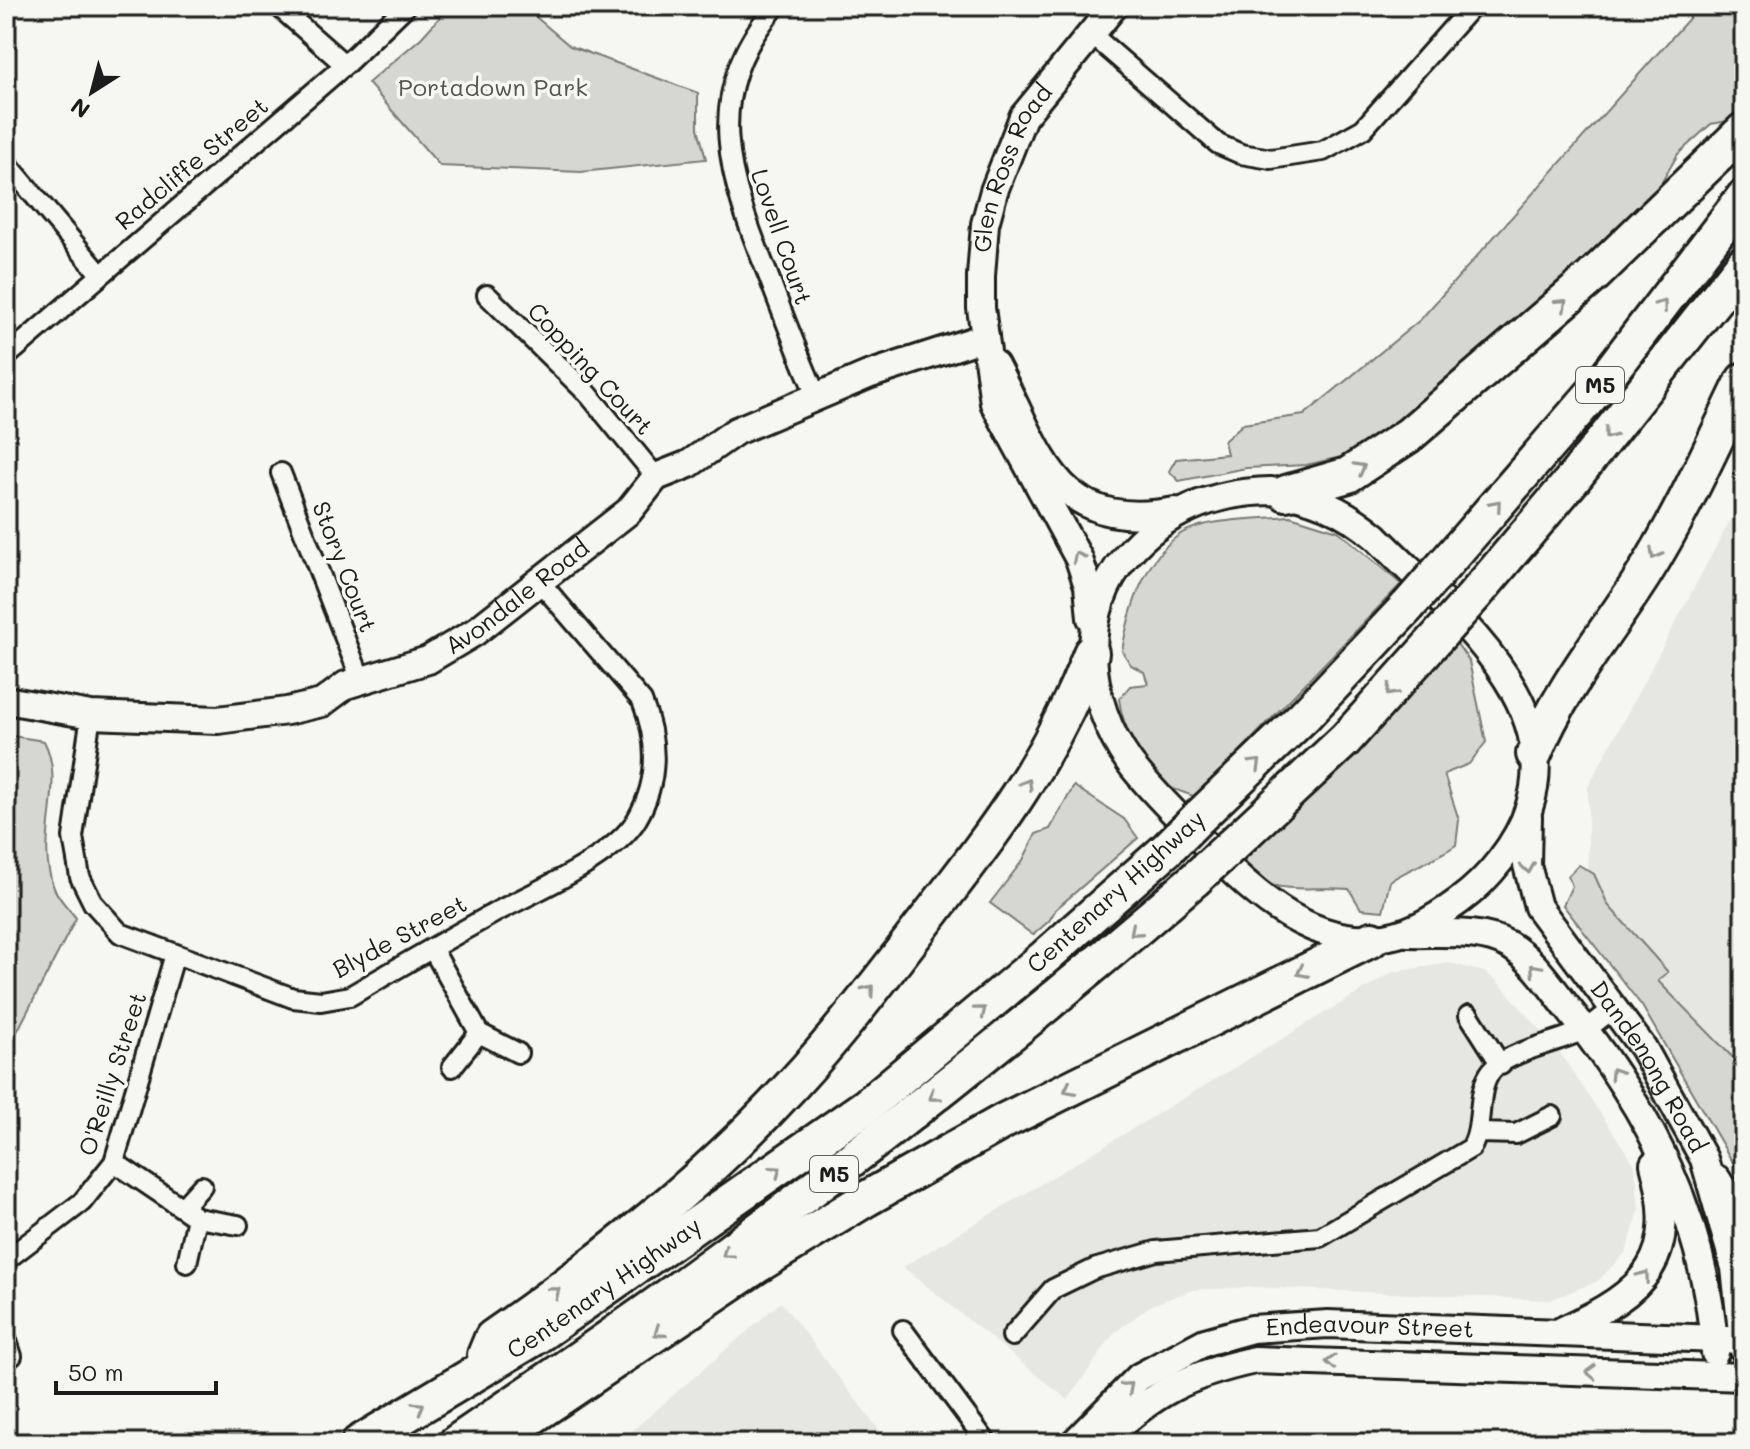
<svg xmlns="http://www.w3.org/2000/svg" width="1750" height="1449" viewBox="0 0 1750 1449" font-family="Mali,sans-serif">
<rect width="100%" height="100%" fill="#f6f6f2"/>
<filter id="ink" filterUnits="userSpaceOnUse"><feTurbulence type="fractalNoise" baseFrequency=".0125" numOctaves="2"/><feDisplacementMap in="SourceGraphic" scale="16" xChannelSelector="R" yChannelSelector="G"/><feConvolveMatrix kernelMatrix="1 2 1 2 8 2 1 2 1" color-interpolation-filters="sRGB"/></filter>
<g filter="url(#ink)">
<!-- built -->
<path fill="#e6e6e2" d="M 1744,494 L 1744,1178 L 1590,909 L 1588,851 L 1588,787 Z
M 1449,963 L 1484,972 L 1497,981 L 1556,1047 L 1635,1165 L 1639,1211 L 1626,1252 L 1598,1281 L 1550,1300 L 1252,1287 L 1192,1290 L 1150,1306 L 1114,1333 L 1068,1400 L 903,1267 L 1393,972 Z
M 781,1302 L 889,1443 L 618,1443 Z"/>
<!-- green -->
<path fill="#d6d6d2" stroke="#797977" stroke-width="2" d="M 450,6 L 523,6 L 570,46 L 698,93 L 698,128 L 706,159 L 581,172 L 440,166 L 368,83 L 421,38 Z
M 1700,6 L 1744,6 L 1744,104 L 1728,121 L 1711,124 L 1678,154 L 1656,192 L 1623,228 L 1423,410 L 1363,452 L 1306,465 L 1246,468 L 1179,481 L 1169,471 L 1176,459 L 1227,454 L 1224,441 L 1243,424 L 1304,415 L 1420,320 Z
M 1290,516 L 1338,531 L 1401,584 L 1196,797 C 1187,793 1175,791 1167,785 C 1143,769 1122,726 1119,699 L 1130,686 L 1148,684 L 1144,672 L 1131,665 L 1122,651 C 1129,610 1143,561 1179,535 C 1203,518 1260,519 1290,516 Z
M 1453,638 L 1469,661 L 1486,742 L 1469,764 L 1444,774 L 1459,820 L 1456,845 C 1433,861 1412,867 1390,881 L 1383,911 L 1361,909 L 1349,889 C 1303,885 1273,899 1235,863 Z
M 6,735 L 44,741 C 67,785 34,840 54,888 C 58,898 69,909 76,918 L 6,1053 Z
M 1074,786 L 1124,819 L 1138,838 L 1056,909 L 1049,921 L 1033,935 L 990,903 L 1023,860 L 1036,834 L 1050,829 Z
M 1579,865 L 1594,874 L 1608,905 L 1668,972 L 1658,981 L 1744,1069 L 1744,1182 L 1642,1006 L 1563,905 L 1572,886 L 1568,876 Z"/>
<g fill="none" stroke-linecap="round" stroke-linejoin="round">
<defs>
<path id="street" d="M 278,6 L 345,65
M 776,6 C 699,95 729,179 768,275 C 783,315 799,356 816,395
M 1090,33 L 1218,144 L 1241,154 L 1271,159 L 1323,151 L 1363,129 L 1472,6
M 6,162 L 100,274
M 487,295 L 589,395 L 656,477
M 6,357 L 345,65 L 406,6
M 281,473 L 361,680
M 91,715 L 73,837 L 80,877 L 93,903 L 120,933 L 293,998 L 321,1001 L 350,996 C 396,969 442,942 489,916 C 530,893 613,860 637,819 C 659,781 658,740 642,701 L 540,582
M 432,948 L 479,1033
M 1469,1015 L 1501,1065
M 452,1067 L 479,1033 L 518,1053
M 1480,1133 L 1516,1134 L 1552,1116
M 114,1162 L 197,1218
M 182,1208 L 202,1186
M 6,1260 L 82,1202 L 114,1162 L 175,954
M 187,1263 L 197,1218 L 238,1225
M 903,1330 L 987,1443
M 1012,1336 L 1053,1289 L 1094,1269 L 1156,1251 L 1320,1237 L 1471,1148 C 1485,1125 1475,1091 1492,1070 C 1509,1051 1560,1042 1584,1030 C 1594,1025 1604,1015 1614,1008
M 6,1338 L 12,1356"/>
<g id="secondary">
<path d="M 995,365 C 1042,453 1053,533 1175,511"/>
<path d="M 1270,491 C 1311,495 1344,510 1376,537 C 1443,606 1566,697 1529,808 C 1518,843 1488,880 1459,901 C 1433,920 1407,936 1375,938 C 1304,944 1246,886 1201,840 C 1177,815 1151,791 1130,763 C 1086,702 1077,614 1127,555 C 1163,512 1214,492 1270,491 Z"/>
<path id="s1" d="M 1091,618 L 1088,586 L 1079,559 L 994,403 L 981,308 L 981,276 L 985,224 L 994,191 L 1023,117 L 1114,6"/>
<path id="s2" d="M 6,700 L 91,715 L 218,720 L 287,711 L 322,703 L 346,685 L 428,660 L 475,632 L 629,511 L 656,477 L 689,464 L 736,431 L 868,375 L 985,337"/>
<path id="s3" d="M 1528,817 L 1527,865 L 1538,907 L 1643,1048 L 1704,1159 L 1735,1268 L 1744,1350"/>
<path d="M 1408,933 C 1440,934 1481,929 1509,945 C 1533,959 1550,986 1567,1007 C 1651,1112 1705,1218 1715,1353"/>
<path d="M 1717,1179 L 1744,1223"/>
<path d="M 1563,1330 C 1646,1292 1680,1259 1654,1164"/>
<path id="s4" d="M 1074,1443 L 1139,1377 L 1205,1342 L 1252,1329 L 1328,1324 L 1744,1340"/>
<path d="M 1101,1443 C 1152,1393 1187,1375 1255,1360 L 1744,1377"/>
</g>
<g id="highway">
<path d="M 1286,493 L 1348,475 L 1409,435 L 1592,277 L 1744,130"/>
<path d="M 1445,564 L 1601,384 L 1744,197"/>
<path d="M 1475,595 L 1573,479 L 1744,263"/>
<path d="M 1534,754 C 1561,688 1605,635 1643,576 C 1682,514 1712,446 1744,380"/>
<path d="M 1199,817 L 1304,716 L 1408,606"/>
<path d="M 1230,847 L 1345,740 L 1442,632"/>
<path d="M 485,1355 L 492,1338 C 599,1263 705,1181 793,1084 C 842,1031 886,972 930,915 C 998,827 1051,758 1091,653"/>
<path id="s5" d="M 359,1443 L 531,1340 L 865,1107 L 1045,957 L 1166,850"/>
<path d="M 456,1443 C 537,1387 620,1332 700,1273 C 870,1149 1035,1018 1194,880"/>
<path d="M 493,1443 L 758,1265 L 866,1199 L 1004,1121 L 1372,939"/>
</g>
</defs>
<!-- street casing -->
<use href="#street" stroke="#1c1c1c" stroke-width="24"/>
<!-- secondary casing -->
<use href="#secondary" stroke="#1c1c1c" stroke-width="32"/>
<!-- highway casing -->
<use href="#highway" stroke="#1c1c1c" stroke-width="40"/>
<!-- street -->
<use href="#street" stroke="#f6f6f2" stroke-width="18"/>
<!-- secondary -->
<use href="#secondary" stroke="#f6f6f2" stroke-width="26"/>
<!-- highway -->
<use href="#highway" stroke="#f6f6f2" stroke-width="34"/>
<defs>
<path id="highway-bridge" d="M 1408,606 L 1445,564
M 1442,632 L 1475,595
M 1166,850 L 1199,817
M 1194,880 L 1230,847"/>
</defs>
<!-- highway-bridge casing -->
<use href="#highway-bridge" stroke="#1c1c1c" stroke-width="40" stroke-linecap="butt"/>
<!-- highway-bridge -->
<use href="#highway-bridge" stroke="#f6f6f2" stroke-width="34"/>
</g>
<!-- one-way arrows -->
<defs><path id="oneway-chevron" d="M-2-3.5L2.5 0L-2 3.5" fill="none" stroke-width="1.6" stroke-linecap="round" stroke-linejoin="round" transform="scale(2)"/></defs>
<g stroke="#949492">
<use href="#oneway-chevron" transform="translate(1562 304) rotate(-42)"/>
<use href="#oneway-chevron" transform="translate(1662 305) rotate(-53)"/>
<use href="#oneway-chevron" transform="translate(1609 434) rotate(128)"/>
<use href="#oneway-chevron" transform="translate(1360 468) rotate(-29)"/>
<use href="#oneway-chevron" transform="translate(1496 505) rotate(-49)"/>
<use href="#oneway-chevron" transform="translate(1655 554) rotate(119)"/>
<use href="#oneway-chevron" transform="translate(1078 557) rotate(-116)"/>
<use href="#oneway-chevron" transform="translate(1391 691) rotate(133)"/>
<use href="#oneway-chevron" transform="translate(1256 764) rotate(-44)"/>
<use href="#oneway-chevron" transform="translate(1027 784) rotate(-60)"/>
<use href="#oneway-chevron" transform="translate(1528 868) rotate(81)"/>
<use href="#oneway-chevron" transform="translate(1135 931) rotate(139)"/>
<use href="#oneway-chevron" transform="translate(1535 969) rotate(-132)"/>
<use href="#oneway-chevron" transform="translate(1302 972) rotate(153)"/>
<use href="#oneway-chevron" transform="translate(869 990) rotate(-50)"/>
<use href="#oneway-chevron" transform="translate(981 1011) rotate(-40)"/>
<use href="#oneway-chevron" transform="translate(1615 1073) rotate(-123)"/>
<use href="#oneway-chevron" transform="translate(1069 1089) rotate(153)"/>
<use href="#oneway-chevron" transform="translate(934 1096) rotate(142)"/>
<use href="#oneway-chevron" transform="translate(776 1171) rotate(-36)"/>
<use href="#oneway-chevron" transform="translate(727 1253) rotate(143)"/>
<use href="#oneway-chevron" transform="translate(1644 1276) rotate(-53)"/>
<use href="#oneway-chevron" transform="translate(555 1292) rotate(-38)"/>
<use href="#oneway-chevron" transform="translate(659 1332) rotate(145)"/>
<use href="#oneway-chevron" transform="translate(1331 1362) rotate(-178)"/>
<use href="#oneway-chevron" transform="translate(1591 1372) rotate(-178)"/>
<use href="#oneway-chevron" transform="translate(1128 1387) rotate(-41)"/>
<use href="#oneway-chevron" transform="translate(419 1407) rotate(-31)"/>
</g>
</g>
<g text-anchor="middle" stroke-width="7" stroke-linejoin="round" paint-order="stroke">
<!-- shield labels -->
<g fill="#f6f6f2" stroke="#5d5d5c" stroke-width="2">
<rect x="1576" y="367" width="48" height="36" rx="6"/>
<rect x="810" y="1156" width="48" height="36" rx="6"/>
</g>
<g font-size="22" font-weight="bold" fill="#1c1c1c">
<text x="1600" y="393">M5</text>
<text x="834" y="1182">M5</text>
</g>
<!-- park labels -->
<g font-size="24" fill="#545453" stroke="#f6f6f2">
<text x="493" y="96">Portadown Park</text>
</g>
<!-- street labels -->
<g font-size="24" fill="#1c1c1c" stroke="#f6f6f2">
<text transform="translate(192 164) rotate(-40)" y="8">Radcliffe Street</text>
<text dy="8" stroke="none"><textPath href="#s1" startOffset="480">Glen Ross Road</textPath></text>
<text transform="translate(781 237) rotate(71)" y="8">Lovell Court</text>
<text transform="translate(590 369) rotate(47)" y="8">Copping Court</text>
<text transform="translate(344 567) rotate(69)" y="8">Story Court</text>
<text dy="8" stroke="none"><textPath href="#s2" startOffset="544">Avondale Road</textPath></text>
<text transform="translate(1116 892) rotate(-42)" y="8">Centenary Highway</text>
<text transform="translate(400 937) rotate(-28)" y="8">Blyde Street</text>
<text dy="8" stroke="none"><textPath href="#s3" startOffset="286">Dandenong Road</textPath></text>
<text transform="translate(113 1074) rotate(-72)" y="8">O'Reilly Street</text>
<text dy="8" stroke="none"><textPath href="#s5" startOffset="290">Centenary Highway</textPath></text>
<text dy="8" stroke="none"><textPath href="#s4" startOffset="334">Endeavour Street</textPath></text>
</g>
</g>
<!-- margin -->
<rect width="1750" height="1449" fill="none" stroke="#f6f6f2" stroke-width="32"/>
<rect x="16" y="16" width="1718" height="1417" fill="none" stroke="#1c1c1c" stroke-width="3" filter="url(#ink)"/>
<!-- north arrow -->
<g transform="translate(92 92) rotate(216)" stroke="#f6f6f2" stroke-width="6" paint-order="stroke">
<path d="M0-6L14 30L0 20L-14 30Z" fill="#1c1c1c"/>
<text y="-12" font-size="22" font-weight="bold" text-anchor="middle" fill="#1c1c1c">N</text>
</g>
<!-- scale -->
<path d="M56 1381v12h160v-12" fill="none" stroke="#1c1c1c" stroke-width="4"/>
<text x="68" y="1381" font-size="24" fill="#1c1c1c" stroke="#f6f6f2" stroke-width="6" paint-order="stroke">50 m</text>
</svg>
